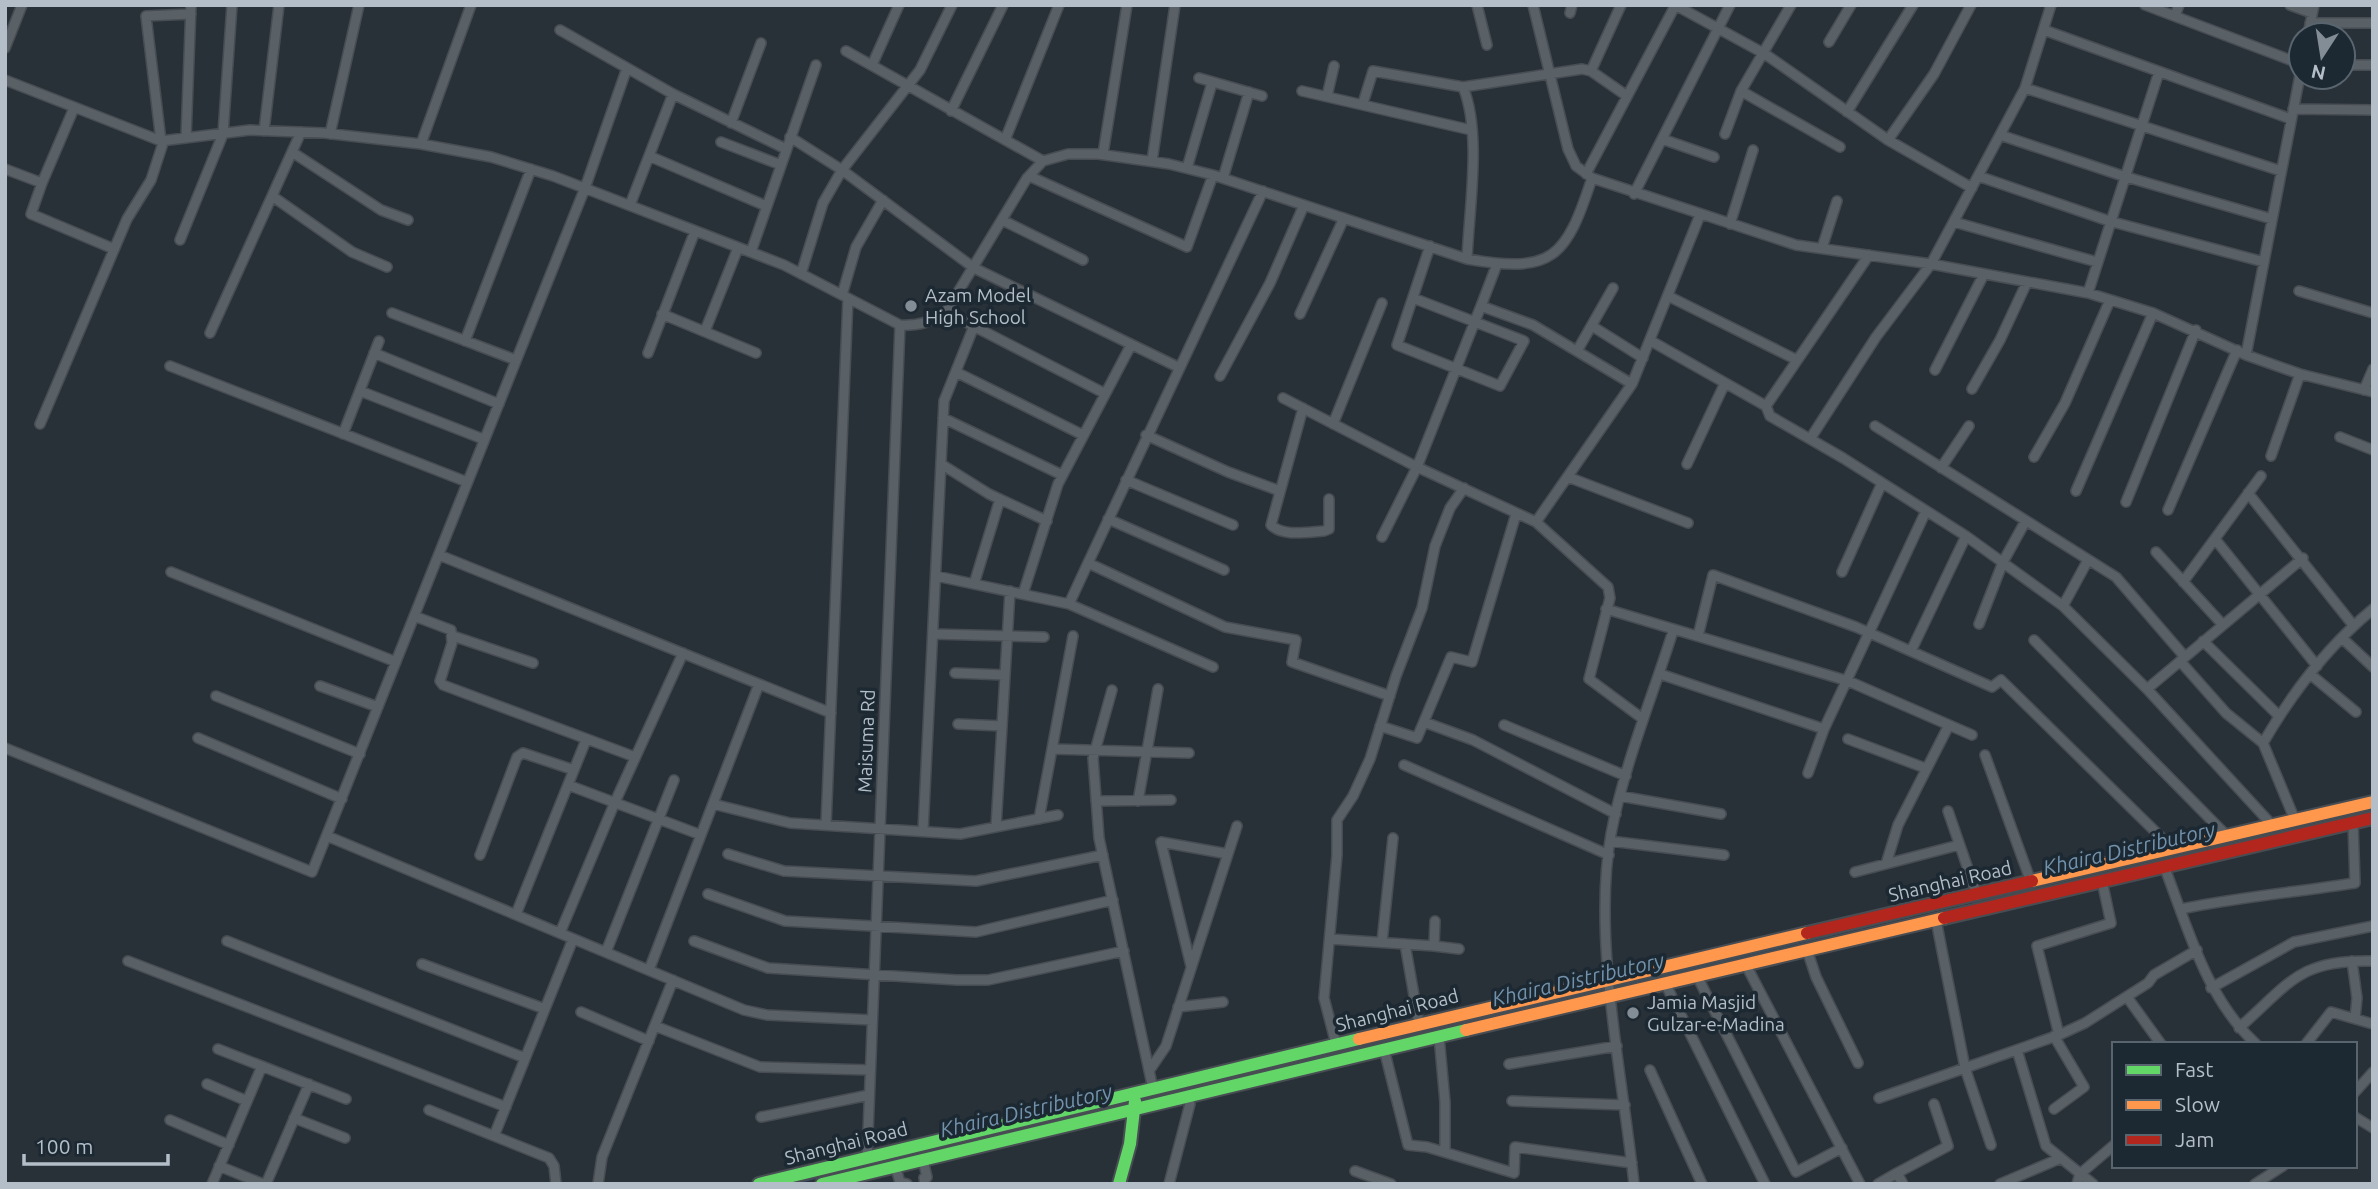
<svg xmlns="http://www.w3.org/2000/svg" width="2378" height="1189" viewBox="0 0 2378 1189" font-family="Ubuntu,sans-serif">
<rect width="100%" height="100%" fill="#293138"/>
<g fill="none" stroke-linecap="round" stroke-linejoin="round">
<!-- stream -->
<path stroke="#354c61" stroke-width="2.5" d="M 1137,1100 L 1910,916
M 790,1184 L 1131,1102"/>
<defs>
<path id="street" d="M 1477,5 L 1487,45
M 1533,5 L 1568,149 L 1576,166 L 1592,178 L 1796,245 L 1931,264 L 2088,293 L 2153,313 L 2246,355 L 2300,374 L 2373,392
M 1675,5 L 1765,54 L 1888,140 L 1972,188
M 2145,5 L 2301,64
M 2290,5 L 2312,13
M 1570,13 L 1572,5
M 2175,16 L 2179,5
M 2310,23 L 2373,23
M 560,30 L 673,94 L 786,149
M 2044,30 L 2291,119
M 2308,35 L 2314,5
M 1829,42 L 1851,5
M 5,48 L 22,5
M 846,51 L 1043,161
M 872,65 L 899,5
M 2343,65 L 2373,65
M 1591,71 L 1621,5
M 1199,78 L 1262,96
M 5,80 L 161,141 L 250,130 L 324,133 L 421,144 L 491,157 L 553,176 L 784,265 L 900,325 C 919,326 931,322 946,312 L 1027,178 L 1043,161 L 1068,154 L 1098,154 L 1169,164 L 1213,175 L 1467,259 C 1553,274 1566,258 1592,178
M 1463,87 L 1582,69 L 1591,71 L 1627,96
M 2025,88 L 2281,171
M 1302,91 L 1471,130
M 1741,91 L 1840,147
M 1327,96 L 1334,66
M 1363,103 L 1373,71 L 1463,87 C 1482,133 1469,209 1467,259
M 2293,109 L 2373,110
M 951,111 L 1003,5
M 1847,112 L 1913,5
M 731,123 L 761,43
M 264,131 L 279,5
M 330,134 L 359,5
M 1725,134 L 1741,91 L 1791,5
M 2000,135 L 2123,176 L 2272,219
M 790,137 L 842,170 L 974,268 L 1178,367
M 186,138 L 191,5
M 1662,139 L 1714,157
M 1005,140 L 1059,5
M 1888,140 L 1934,74 L 1971,5
M 161,141 L 146,16 L 191,14
M 721,142 L 781,165
M 421,144 L 471,5
M 292,152 L 381,210 L 408,220
M 1103,154 L 1127,5
M 649,156 L 766,206
M 1152,161 L 1175,5
M 1187,168 L 1212,83
M 5,169 L 42,183 L 31,214 L 114,249
M 1586,174 L 1675,6
M 1029,176 L 1187,247 L 1213,175
M 1978,176 L 2109,221 L 2264,262
M 1223,178 L 1249,92
M 42,183 L 74,108
M 1634,194 L 1730,5
M 272,196 L 352,252 L 387,267
M 630,205 L 673,94
M 1002,220 L 1083,260
M 1954,222 L 2097,262
M 1730,224 L 1753,150
M 180,240 L 223,134 L 232,5
M 1822,248 L 1837,201
M 751,252 L 816,65
M 1497,264 L 1481,306 L 1533,325 L 1632,384
M 801,274 L 823,203 L 842,170 L 920,70 L 952,5
M 2299,291 L 2373,313
M 2088,293 L 2159,72
M 842,295 L 856,247 L 883,200
M 1668,296 L 1797,360
M 1413,298 L 1524,341 L 1500,386 L 1397,345 L 1430,246
M 946,312 L 1104,393
M 392,313 L 516,360
M 662,314 L 756,353
M 1300,314 L 1344,218
M 1592,326 L 1643,358
M 705,331 L 738,248
M 210,333 L 301,132
M 465,341 L 531,169
M 1651,341 L 1766,406 L 1770,416 L 1843,458 L 1966,536 L 2063,606 L 2147,689 L 2273,826
M 1577,351 L 1613,288
M 374,353 L 499,404
M 648,353 L 695,231
M 2246,355 L 2301,70
M 170,366 L 467,482
M 1935,370 L 1984,274
M 956,372 L 1083,435
M 1220,376 L 1270,283 L 1304,205
M 1972,389 L 2000,340 L 2027,282
M 2364,390 L 2373,369
M 360,391 L 483,439
M 1283,398 L 1417,467 L 1536,522 L 1608,587 L 1610,598 L 1589,679 L 1643,719
M 1766,406 L 1869,255
M 1303,408 L 1271,525 C 1283,537 1308,532 1324,531 L 1329,529 L 1329,499
M 943,418 L 1062,475
M 40,424 L 127,219 L 151,180 L 164,140
M 1333,424 L 1382,303
M 1875,426 L 2116,577 L 2185,657
M 343,434 L 379,341
M 1146,435 L 1228,472 L 1280,491
M 2340,437 L 2373,450
M 1810,439 L 1876,337 L 1931,264 L 2025,88 L 2051,5
M 2271,456 L 2300,374
M 2034,457 L 2065,403 L 2110,300
M 941,464 L 989,494 L 1047,521
M 1687,464 L 1725,383
M 1941,468 L 1969,426
M 1568,477 L 1688,523
M 1126,480 L 1233,525
M 2076,491 L 2153,313
M 2248,493 L 2353,625
M 2126,502 L 2196,330
M 2168,510 L 2237,350
M 1108,519 L 1224,570
M 1536,522 L 1632,384 L 1700,215
M 1382,537 L 1417,467 L 1481,306
M 2215,539 L 2317,666
M 2156,552 L 2223,625
M 439,555 L 831,713
M 1088,563 L 1263,191
M 171,572 L 396,662
M 1842,572 L 1882,483
M 936,576 L 1069,604 L 1213,667
M 2183,582 L 2261,476
M 974,584 L 1000,499
M 1023,594 L 1058,484 L 1131,345
M 1069,604 L 1088,563 L 1225,627 L 1296,640 L 1292,662 L 1390,696
M 2063,606 L 2088,560
M 1606,609 L 1848,681 L 1972,735
M 414,616 L 451,630 L 452,643 L 440,681 L 443,685 L 635,757
M 1979,624 L 2003,562 L 2025,522
M 933,634 L 1044,637
M 453,636 L 533,663
M 1698,636 L 1713,575 L 1856,627 L 1992,687 L 2001,680 L 2173,849
M 2342,638 L 2373,667
M 2034,640 L 2227,836
M 2203,641 L 2279,716
M 1911,651 L 1966,536
M 2180,661 L 2226,713 L 2263,743 L 2295,820
M 955,673 L 1005,675
M 1660,674 L 1824,729 L 1808,773
M 2310,674 L 2356,712
M 320,686 L 378,707
M 2147,689 L 2303,558
M 1112,690 L 1093,758 L 1099,838 L 1153,1089
M 216,696 L 360,754
M 1424,722 L 1473,740 L 1616,814
M 958,724 L 1002,726
M 1504,725 L 1626,776
M 1380,726 L 1417,738 L 1451,657 L 1472,662 L 1516,514
M 1824,729 L 1926,511
M 198,738 L 342,799
M 1848,739 L 1925,768
M 2263,743 C 2292,693 2328,646 2373,609
M 5,748 L 312,872 L 585,188 L 627,68
M 1052,749 L 1189,753
M 1985,755 L 2031,882
M 1404,765 L 1609,855
M 568,785 L 701,835
M 1620,796 L 1721,814
M 1096,801 L 1171,800
M 1138,801 L 1158,689
M 713,804 L 790,823 L 960,834 L 1058,815
M 1948,811 L 1977,895
M 1039,819 L 1073,636
M 826,825 L 848,298
M 996,827 L 1010,591
M 923,831 L 944,401 L 974,326
M 327,836 L 744,1010 L 767,1015 L 872,1020
M 1610,841 L 1724,855
M 728,854 L 784,871 L 976,881 L 1103,855
M 480,855 L 517,757 L 523,753 L 574,770
M 1886,864 L 1898,825 L 1949,725
M 2164,866 C 2188,928 2206,998 2256,1044
M 1855,872 L 1959,845
M 2102,881 L 2111,923 L 2037,946 L 2059,1035 L 2085,1023 L 2148,983 L 2154,975 L 2197,950
M 708,894 L 785,921 L 976,932 L 1113,900
M 2181,909 C 2239,897 2297,892 2355,883 L 2353,823
M 516,914 L 586,740
M 1936,920 L 1965,1068 L 2059,1035
M 560,933 L 615,802 L 683,653
M 1330,939 L 1434,946 L 1435,921
M 227,941 L 525,1058
M 694,941 L 768,968 L 957,980 L 988,980 L 1124,951
M 1382,942 L 1393,838
M 1405,944 L 1419,1024
M 1434,946 L 1459,949
M 1807,950 L 1816,977 L 1858,1063
M 606,952 L 674,780
M 128,961 L 506,1107
M 2352,961 L 2357,998 L 2355,1019
M 422,964 L 545,1009
M 1746,965 L 1860,1184
M 1191,966 L 1161,842 L 1228,854
M 649,970 L 759,684
M 1697,976 L 1796,1172 L 1842,1148
M 1665,983 L 1765,1184
M 2211,988 L 2294,942 L 2373,926
M 2127,997 L 2161,1044
M 1178,1007 L 1223,1002
M 581,1012 L 649,1041
M 655,1026 L 760,1067 L 870,1070
M 2239,1028 C 2290,983 2299,959 2373,961
M 1439,1036 L 1445,1102 L 1445,1152
M 1336,1044 L 1324,998 L 1337,855 L 1337,820 L 1353,796 L 1370,759 L 1396,676 L 1422,608 L 1435,546 L 1450,508 L 1464,488
M 2306,1044 L 2331,1012 L 2373,1024
M 218,1049 L 346,1099
M 1384,1049 L 1408,1145 L 1427,1147 L 1514,1173 L 1515,1147 L 1632,1163
M 2017,1050 L 2046,1146 L 2093,1184
M 1509,1064 L 1617,1046
M 1650,1070 L 1702,1184
M 1149,1071 L 1166,1046 L 1237,826
M 207,1084 L 247,1101
M 2355,1092 L 2373,1072
M 1879,1098 L 1965,1068 L 1991,1145
M 1512,1101 L 1625,1105
M 2054,1109 L 2084,1087 L 2054,1036
M 429,1110 L 549,1158 L 554,1166 L 556,1184
M 761,1117 L 869,1095
M 2355,1117 L 2373,1128
M 294,1118 L 345,1138
M 170,1120 L 229,1145
M 494,1136 L 573,939
M 867,1158 L 900,325
M 923,1160 L 927,1177 L 924,1178 L 925,1184
M 219,1166 L 263,1184
M 895,1166 L 900,1182 L 907,1184
M 1355,1171 L 1391,1184
M 1897,1173 L 1948,1146 L 1934,1104
M 212,1184 L 262,1066
M 266,1184 L 309,1084
M 598,1184 L 602,1157 L 673,980
M 1169,1184 L 1190,1104 L 1188,1097
M 1634,1184 C 1623,1077 1592,939 1611,834 C 1624,765 1652,698 1673,631
M 1878,1184 L 1897,1173 L 1903,1184
M 2000,1184 L 2061,1158
M 2077,1184 L 2080,1174 L 2114,1145
M 2255,1184 L 2283,1166"/>
<path id="fast" d="M 759,1184 L 1359,1039
M 822,1184 L 1466,1030
M 1119,1184 L 1130,1144 L 1135,1101"/>
<path id="slow" d="M 2032,881 L 2373,802
M 1466,1030 L 1944,918
M 1359,1039 L 1807,933"/>
<path id="jam" d="M 1944,918 L 2373,818
M 1807,933 L 2032,881"/>
</defs>
<!-- street casing -->
<use href="#street" stroke="#474d52" stroke-width="12"/>
<!-- fast casing -->
<use href="#fast" stroke="#474d52" stroke-width="16"/>
<!-- slow casing -->
<use href="#slow" stroke="#474d52" stroke-width="16"/>
<!-- jam casing -->
<use href="#jam" stroke="#474d52" stroke-width="16"/>
<!-- street -->
<use href="#street" stroke="#596066" stroke-width="9"/>
<!-- fast -->
<use href="#fast" stroke="#63d668" stroke-width="12"/>
<!-- slow -->
<use href="#slow" stroke="#ff974d" stroke-width="12"/>
<!-- jam -->
<use href="#jam" stroke="#b3261e" stroke-width="12"/>
</g>
<!-- markers -->
<g fill="#838d96" stroke="#1c2832" stroke-width="2.5">
<circle cx="911" cy="306" r="7"/>
<circle cx="1633" cy="1013" r="7"/>
</g>
<g text-anchor="middle" stroke-width="7" stroke-linejoin="round" paint-order="stroke">
<!-- poi labels -->
<g font-size="19" fill="#b3bec9" stroke="#1c2832" text-anchor="start">
<text x="925" y="302">Azam Model<tspan x="925" dy="22">High School</tspan></text>
<text x="1647" y="1009">Jamia Masjid<tspan x="1647" dy="22">Gulzar-e-Madina</tspan></text>
</g>
<!-- street labels -->
<g font-size="19" fill="#b3bec9" stroke="#1c2832">
<text transform="translate(866 741) rotate(-88)" y="7">Maisuma Rd</text>
<text transform="translate(1950 881) rotate(-13)" y="7">Shanghai Road</text>
<text transform="translate(1397 1010) rotate(-14)" y="7">Shanghai Road</text>
<text transform="translate(846 1143) rotate(-14)" y="7">Shanghai Road</text>
</g>
<!-- water labels -->
<g font-size="21" font-style="italic" fill="#7292ac" stroke="#1c2832">
<text transform="translate(2129 849) rotate(-13)" y="7">Khaira Distributory</text>
<text transform="translate(1578 980) rotate(-13)" y="7">Khaira Distributory</text>
<text transform="translate(1026 1111) rotate(-13)" y="7">Khaira Distributory</text>
</g>
</g>
<!-- border -->
<rect width="2378" height="1189" fill="none" stroke="#b3bec9" stroke-width="14"/>
<!-- legend -->
<rect x="2112" y="1042" width="245" height="126" fill="#1c2832" stroke="#58646e" stroke-width="2"/>
<rect x="2126" y="1065" width="35" height="10" fill="#63d668" stroke="#58646e" stroke-width="2"/>
<text x="2175" y="1077" font-size="21" fill="#b3bec9">Fast</text>
<rect x="2126" y="1100" width="35" height="10" fill="#ff974d" stroke="#58646e" stroke-width="2"/>
<text x="2175" y="1112" font-size="21" fill="#b3bec9">Slow</text>
<rect x="2126" y="1135" width="35" height="10" fill="#b3261e" stroke="#58646e" stroke-width="2"/>
<text x="2175" y="1147" font-size="21" fill="#b3bec9">Jam</text>
<!-- north arrow -->
<g transform="translate(2322 56) rotate(192)"><circle r="33" fill="#1c2832" stroke="#58646e" stroke-width="2"/>
<path d="M0-5L12 26L0 18L-12 26Z" fill="#838d96"/>
<text y="-10" font-size="19" font-weight="bold" text-anchor="middle" fill="#b3bec9">N</text>
</g>
<!-- scale -->
<path d="M24 1154v10h144v-10" fill="none" stroke="#b3bec9" stroke-width="3.5"/>
<text x="35" y="1154" font-size="21" fill="#b3bec9" stroke="#1c2832" stroke-width="5" paint-order="stroke">100 m</text>
</svg>
